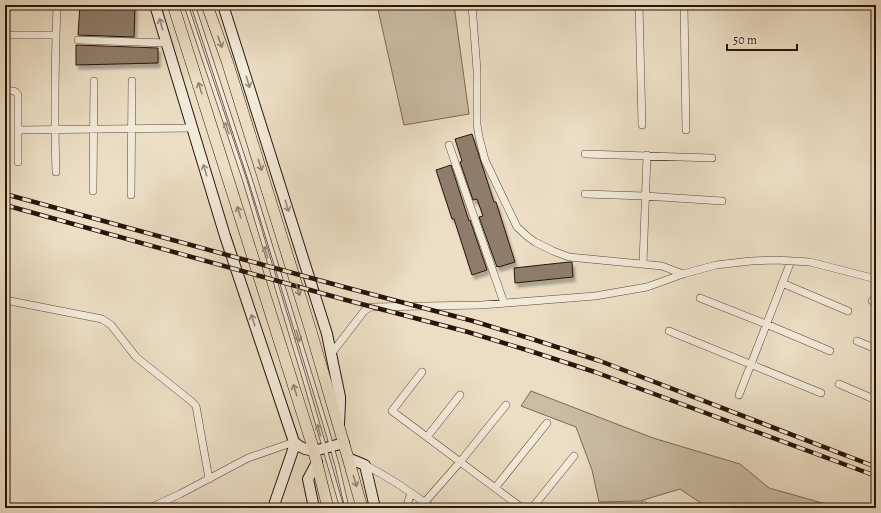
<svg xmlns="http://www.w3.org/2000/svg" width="881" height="513" viewBox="0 0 881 513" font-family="Alegreya,serif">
<defs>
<filter id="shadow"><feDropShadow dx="2.5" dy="4.5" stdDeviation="1" flood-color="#0004"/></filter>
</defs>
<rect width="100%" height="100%" fill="#ebdec4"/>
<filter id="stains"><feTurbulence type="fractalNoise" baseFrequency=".005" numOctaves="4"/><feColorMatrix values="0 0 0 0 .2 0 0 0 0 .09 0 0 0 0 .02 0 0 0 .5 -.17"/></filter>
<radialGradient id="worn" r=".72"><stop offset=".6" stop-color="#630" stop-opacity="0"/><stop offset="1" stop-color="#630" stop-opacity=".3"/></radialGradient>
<!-- green -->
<path fill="#cabca4" stroke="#7a6857" d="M 377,5 L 454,5 L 469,114 L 404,125 Z
M 531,391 L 653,438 L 740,464 L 769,488 L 840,508 L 708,508 L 680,489 L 640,501 L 599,502 L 592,470 L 576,427 L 521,406 Z"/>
<!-- building -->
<path fill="#8e7d6b" stroke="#2a140a" filter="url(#shadow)" d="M 80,5 L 135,5 L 134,37 L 78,35 Z
M 76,45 L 158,48 L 158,63 L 76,65 Z
M 472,134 L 494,202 L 496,202 L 515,262 L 499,267 L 498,266 L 497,267 L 479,217 L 483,216 L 477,199 L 473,200 L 460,162 L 462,161 L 455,139 Z
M 451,165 L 469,221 L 470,220 L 487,270 L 472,275 L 454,219 L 452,219 L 436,170 Z
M 569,262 L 572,262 L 573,277 L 515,283 L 514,268 Z"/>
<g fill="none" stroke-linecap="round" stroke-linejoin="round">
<defs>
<path id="lane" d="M 186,5 L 245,181 L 304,377 L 342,508
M 193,5 L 250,179 L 327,430 L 337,465 L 347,508"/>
<path id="street" d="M 472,5 L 477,70 L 477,124 L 479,137 L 485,160 L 517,227 L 528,237 L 535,242 L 553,251 L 569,257 L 662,266 L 683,274
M 639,5 L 642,125
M 684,5 L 686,130
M 5,35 L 56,35
M 78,40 L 167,43
M 5,91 C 10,91 15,89 18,95 L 18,162
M 18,130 L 192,128
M 449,145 L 504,303
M 585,154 L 712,158
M 56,172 C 54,116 55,61 57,5
M 93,191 L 94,81
M 585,194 L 645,196 L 722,201
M 131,195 L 132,81
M 643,264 L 647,155
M 782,283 L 848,311
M 700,298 L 766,324 L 830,351
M 5,300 L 102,319 L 111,325 L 136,357 L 191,401 L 196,406 L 209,479
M 872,301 L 876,303
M 669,331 L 821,393
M 857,341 L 876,349
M 331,354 L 365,310 L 371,307 L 481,305 L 595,296 L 647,287 L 683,274 L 716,265 L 751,261 L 776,260 L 810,262 L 876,279
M 422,372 L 392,411 L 522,508
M 839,384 L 876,400
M 739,395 L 791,261
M 427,437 L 460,395
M 365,465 C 389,477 411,492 432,508
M 495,488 L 547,423
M 424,503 L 460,462 L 506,405
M 150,508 L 180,494 L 248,458 L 294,442
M 406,508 L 411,493
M 532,508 L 574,456
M 642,508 L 644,505"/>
<path id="secondary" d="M 155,5 L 225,236 L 294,442 L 299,446 L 305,449 L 314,451 L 344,443
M 223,5 L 327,334 L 340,397 L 340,403 L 339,424
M 348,458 L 365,465 L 375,508
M 273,508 L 293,450 L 294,442
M 314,508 L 308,479 L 317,462"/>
<path id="primary" d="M 173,5 L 312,444 L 328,508
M 207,5 L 227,61 L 310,328 L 348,458 L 362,508"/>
</defs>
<!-- lane casing -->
<use href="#lane" stroke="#5a4638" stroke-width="5"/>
<!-- street casing -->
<use href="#street" stroke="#5a4638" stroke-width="8"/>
<!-- secondary casing -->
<use href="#secondary" stroke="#2a140a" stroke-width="12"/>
<!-- primary casing -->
<use href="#primary" stroke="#2a140a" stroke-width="12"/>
<!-- lane -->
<use href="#lane" stroke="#f2ead9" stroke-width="3.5"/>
<!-- street -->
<use href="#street" stroke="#f2ead9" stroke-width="7"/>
<!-- secondary -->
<use href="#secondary" stroke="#f2ead9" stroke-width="10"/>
<!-- primary -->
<use href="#primary" stroke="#ebdec4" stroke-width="11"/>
<defs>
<path id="rail" d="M 5,194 L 344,287 L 473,321 L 532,339 L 600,361 L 876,467
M 5,205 L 346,300 L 468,332 L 530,351 L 595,372 L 876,476"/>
</defs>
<!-- rail casing -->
<use href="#rail" stroke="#2a140a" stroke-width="4.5"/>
<!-- rail -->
<use href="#rail" stroke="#f2ead9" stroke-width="3" stroke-dasharray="9" stroke-linecap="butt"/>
</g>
<!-- one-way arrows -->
<defs><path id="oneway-shaft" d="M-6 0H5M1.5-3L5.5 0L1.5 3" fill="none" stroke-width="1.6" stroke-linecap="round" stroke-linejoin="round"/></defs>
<g stroke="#988a7c">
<use href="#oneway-shaft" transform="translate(161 24) rotate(-106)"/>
<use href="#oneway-shaft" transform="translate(248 82) rotate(73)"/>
<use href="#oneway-shaft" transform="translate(227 128) rotate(-109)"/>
<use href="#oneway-shaft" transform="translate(205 170) rotate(-107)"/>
<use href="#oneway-shaft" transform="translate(287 206) rotate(73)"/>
<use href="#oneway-shaft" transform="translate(266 252) rotate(-107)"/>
<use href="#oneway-shaft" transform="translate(253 320) rotate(-108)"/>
<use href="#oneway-shaft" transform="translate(298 336) rotate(73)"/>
<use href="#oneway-shaft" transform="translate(319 430) rotate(-105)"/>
</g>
<g stroke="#948370">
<use href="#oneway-shaft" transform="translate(220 42) rotate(70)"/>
<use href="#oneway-shaft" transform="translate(200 88) rotate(-108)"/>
<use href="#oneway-shaft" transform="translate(260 165) rotate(73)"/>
<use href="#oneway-shaft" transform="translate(239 212) rotate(-108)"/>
<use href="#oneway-shaft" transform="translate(298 290) rotate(73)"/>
<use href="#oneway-shaft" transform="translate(295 390) rotate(-108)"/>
<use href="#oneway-shaft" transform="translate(355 481) rotate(74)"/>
</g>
<!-- margin -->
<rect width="881" height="513" fill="none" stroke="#ebdec4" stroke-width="20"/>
<rect x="6" y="6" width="869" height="501" fill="none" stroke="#2a140a" stroke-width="2"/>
<rect x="10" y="10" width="861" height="493" fill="none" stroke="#2a140a"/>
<!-- scale -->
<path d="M727 44v6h70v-6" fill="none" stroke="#2a140a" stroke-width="2"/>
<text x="733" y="44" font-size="12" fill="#2a140a" stroke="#f2ead9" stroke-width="3" paint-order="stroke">50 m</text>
<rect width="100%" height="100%" filter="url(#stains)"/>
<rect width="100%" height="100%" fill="url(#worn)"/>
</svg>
